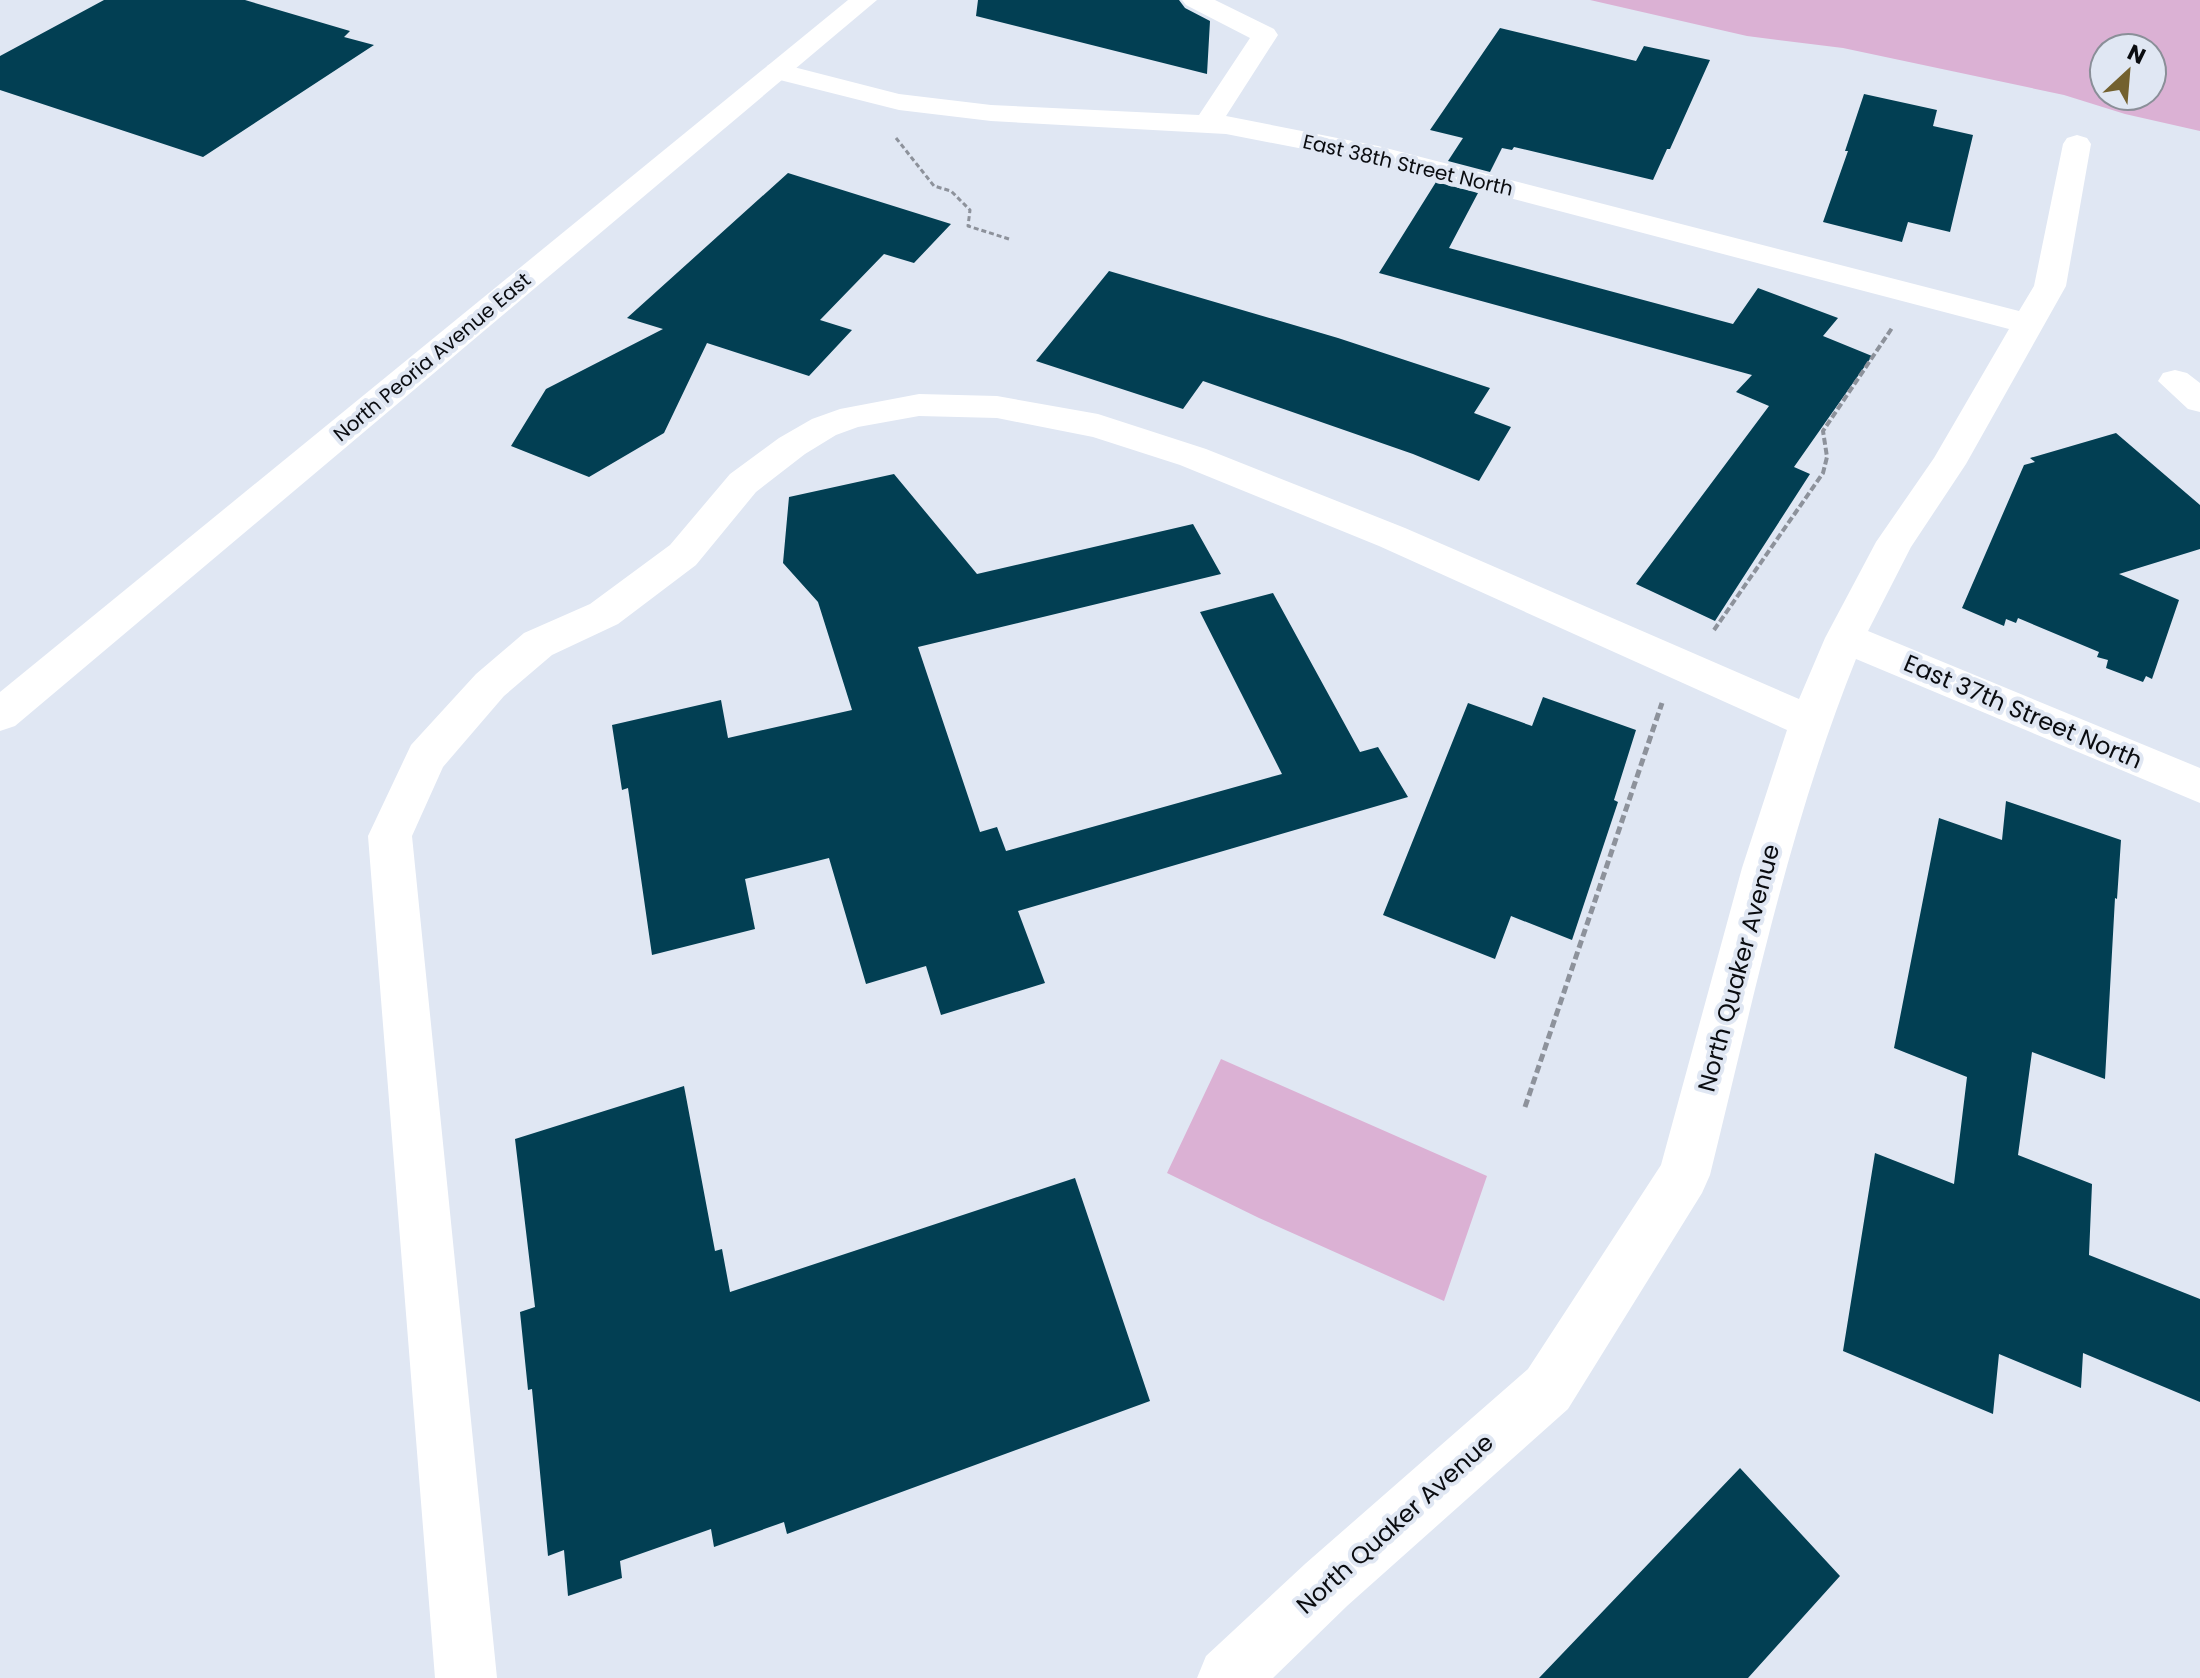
<svg xmlns="http://www.w3.org/2000/svg" width="2200" height="1678" viewBox="0 0 2200 1678" font-family="Poppins,sans-serif">
<rect width="100%" height="100%" fill="#e0e7f3"/>
<!-- green -->
<path fill="#dbb1d4" fill-rule="evenodd" d="M 1590,0 L 2200,0 L 2200,131 L 2125,114 L 2064,95 L 1843,48 L 1747,36 ZM 2152,48 L 2152,96 L 2104,96 L 2104,48 Z
M 1221,1059 L 1487,1176 L 1444,1301 L 1259,1218 L 1167,1173 Z"/>
<!-- building -->
<path fill="#023f53" d="M 104,0 L 245,0 L 350,31 L 344,37 L 374,45 L 203,157 L 0,90 L 0,56 Z
M 978,0 L 1179,0 L 1185,8 L 1210,21 L 1207,74 L 976,16 Z
M 1500,28 L 1636,61 L 1644,46 L 1710,60 L 1670,149 L 1667,149 L 1653,180 L 1514,147 L 1512,150 L 1502,148 L 1490,172 L 1448,161 L 1463,138 L 1430,130 Z
M 1864,94 L 1937,110 L 1933,126 L 1973,135 L 1950,232 L 1908,222 L 1902,242 L 1823,222 L 1848,151 L 1845,151 Z
M 788,173 L 951,224 L 914,263 L 884,254 L 820,320 L 852,330 L 809,376 L 707,343 L 664,433 L 589,477 L 511,446 L 546,389 L 663,329 L 627,318 Z
M 1436,182 L 1478,193 L 1449,248 L 1733,324 L 1758,288 L 1838,318 L 1823,336 L 1872,356 L 1794,467 L 1810,474 L 1715,621 L 1636,584 L 1769,406 L 1736,392 L 1752,375 L 1379,273 Z
M 1109,271 L 1338,338 L 1490,388 L 1474,413 L 1511,427 L 1479,481 L 1413,454 L 1203,381 L 1183,409 L 1036,361 Z
M 2116,433 L 2200,505 L 2200,549 L 2119,574 L 2179,600 L 2152,679 L 2146,676 L 2143,682 L 2106,668 L 2108,660 L 2097,657 L 2099,652 L 2018,618 L 2016,623 L 2006,619 L 2004,626 L 1962,608 L 2024,465 L 2035,462 L 2030,458 Z
M 894,474 L 977,574 L 1193,524 L 1221,574 L 918,647 L 980,832 L 997,827 L 1006,851 L 1282,774 L 1200,612 L 1273,593 L 1360,752 L 1378,747 L 1408,797 L 1018,911 L 1045,983 L 941,1015 L 926,966 L 866,984 L 829,858 L 745,879 L 755,929 L 652,955 L 628,788 L 622,790 L 612,725 L 721,700 L 728,738 L 852,710 L 818,602 L 783,563 L 789,497 Z
M 1543,697 L 1636,730 L 1614,800 L 1618,802 L 1572,940 L 1511,916 L 1495,959 L 1383,915 L 1468,703 L 1532,726 Z
M 2006,801 L 2121,840 L 2117,899 L 2115,898 L 2105,1079 L 2032,1052 L 2018,1155 L 2092,1184 L 2089,1255 L 2200,1299 L 2200,1402 L 2083,1353 L 2081,1388 L 1999,1354 L 1993,1414 L 1843,1351 L 1875,1153 L 1954,1184 L 1967,1077 L 1894,1048 L 1939,818 L 2002,840 Z
M 684,1086 L 715,1251 L 722,1249 L 730,1292 L 1075,1178 L 1150,1401 L 787,1534 L 784,1522 L 714,1547 L 711,1529 L 620,1561 L 622,1578 L 568,1596 L 564,1550 L 548,1556 L 532,1389 L 528,1390 L 520,1312 L 535,1307 L 515,1139 Z
M 1740,1468 L 1840,1576 L 1748,1678 L 1539,1678 Z"/>
<g fill="none" stroke-linecap="round" stroke-linejoin="round">
<!-- path-far2 -->
<path stroke="#8d929b" stroke-width="3" stroke-dasharray="5 3" stroke-linecap="butt" d="M 896,138 L 934,186 L 951,191 L 970,210 L 968,226 L 1009,239"/>
<!-- path-far1 -->
<path stroke="#8d929b" stroke-width="4" stroke-dasharray="7 3" stroke-linecap="butt" d="M 1714,630 L 1823,473 L 1827,457 L 1823,431 L 1892,328"/>
<!-- path -->
<path stroke="#8d929b" stroke-width="5" stroke-dasharray="8 4" stroke-linecap="butt" d="M 1525,1107 L 1662,703"/>
<!-- street -->
<path fill="#fff" fill-rule="evenodd" d="M 1182,0 L 1215,0 L 1274,29 L 1278,35 L 1226,116 L 1378,146 L 2019,311 L 2034,286 L 2063,144 L 2067,138 L 2077,135 L 2087,138 L 2091,144 L 2066,286 L 1966,464 L 1911,547 L 1868,631 L 2200,768 L 2200,803 L 1856,659 C 1789,825 1753,1002 1710,1175 L 1702,1193 L 1568,1409 L 1347,1606 L 1273,1678 L 1197,1678 L 1206,1656 L 1305,1564 L 1528,1369 L 1661,1165 L 1742,868 L 1787,730 L 1379,546 L 1180,465 L 1093,437 L 997,418 L 919,416 L 858,427 L 836,435 L 805,454 L 756,492 L 696,565 L 618,624 L 552,655 L 504,696 L 443,767 L 412,836 L 497,1678 L 435,1678 L 368,836 L 411,745 L 476,674 L 524,633 L 590,604 L 670,545 L 730,474 L 779,438 L 812,419 L 840,409 L 919,394 L 997,396 L 1098,414 L 1206,449 L 1405,528 L 1799,699 L 1825,638 L 1876,542 L 1934,458 L 2009,329 L 1376,163 L 1226,134 L 991,121 L 899,110 L 768,77 L 764,71 L 768,65 L 778,63 L 899,94 L 991,105 L 1199,115 L 1250,38 L 1186,5 Z
M 2175,370 L 2187,373 L 2200,383 L 2200,412 L 2188,409 L 2158,381 L 2163,373 Z"/>
<!-- secondary -->
<path fill="#fff" fill-rule="evenodd" d="M 848,0 L 877,0 L 15,726 L 0,731 L 0,692 Z"/>
</g>
<g text-anchor="middle" stroke-width="8" stroke-linejoin="round" paint-order="stroke">
<!-- far-street labels -->
<g font-size="20" fill="#0a0c10" stroke="#e0e7f3">
<text transform="translate(1408 165) rotate(13)" y="7">East 38th Street North</text>
<text transform="translate(432 357) rotate(-40)" y="7">North Peoria Avenue East</text>
</g>
<!-- street labels -->
<g font-size="24" fill="#0a0c10" stroke="#e0e7f3">
<text transform="translate(2023 712) rotate(23)" y="8">East 37th Street North</text>
<text transform="translate(1739 968) rotate(-75)" y="8">North Quaker Avenue</text>
<text transform="translate(1395 1524) rotate(-42)" y="8">North Quaker Avenue</text>
</g>
</g>
<!-- north arrow -->
<g transform="translate(2128 72) rotate(26)"><circle r="38" fill="#e0e7f3" stroke="#8a8f98" stroke-width="2"/>
<path d="M0-6L14 30L0 20L-14 30Z" fill="#73612f"/>
<text y="-12" font-size="22" font-weight="bold" text-anchor="middle" fill="#0a0c10">N</text>
</g>
</svg>
